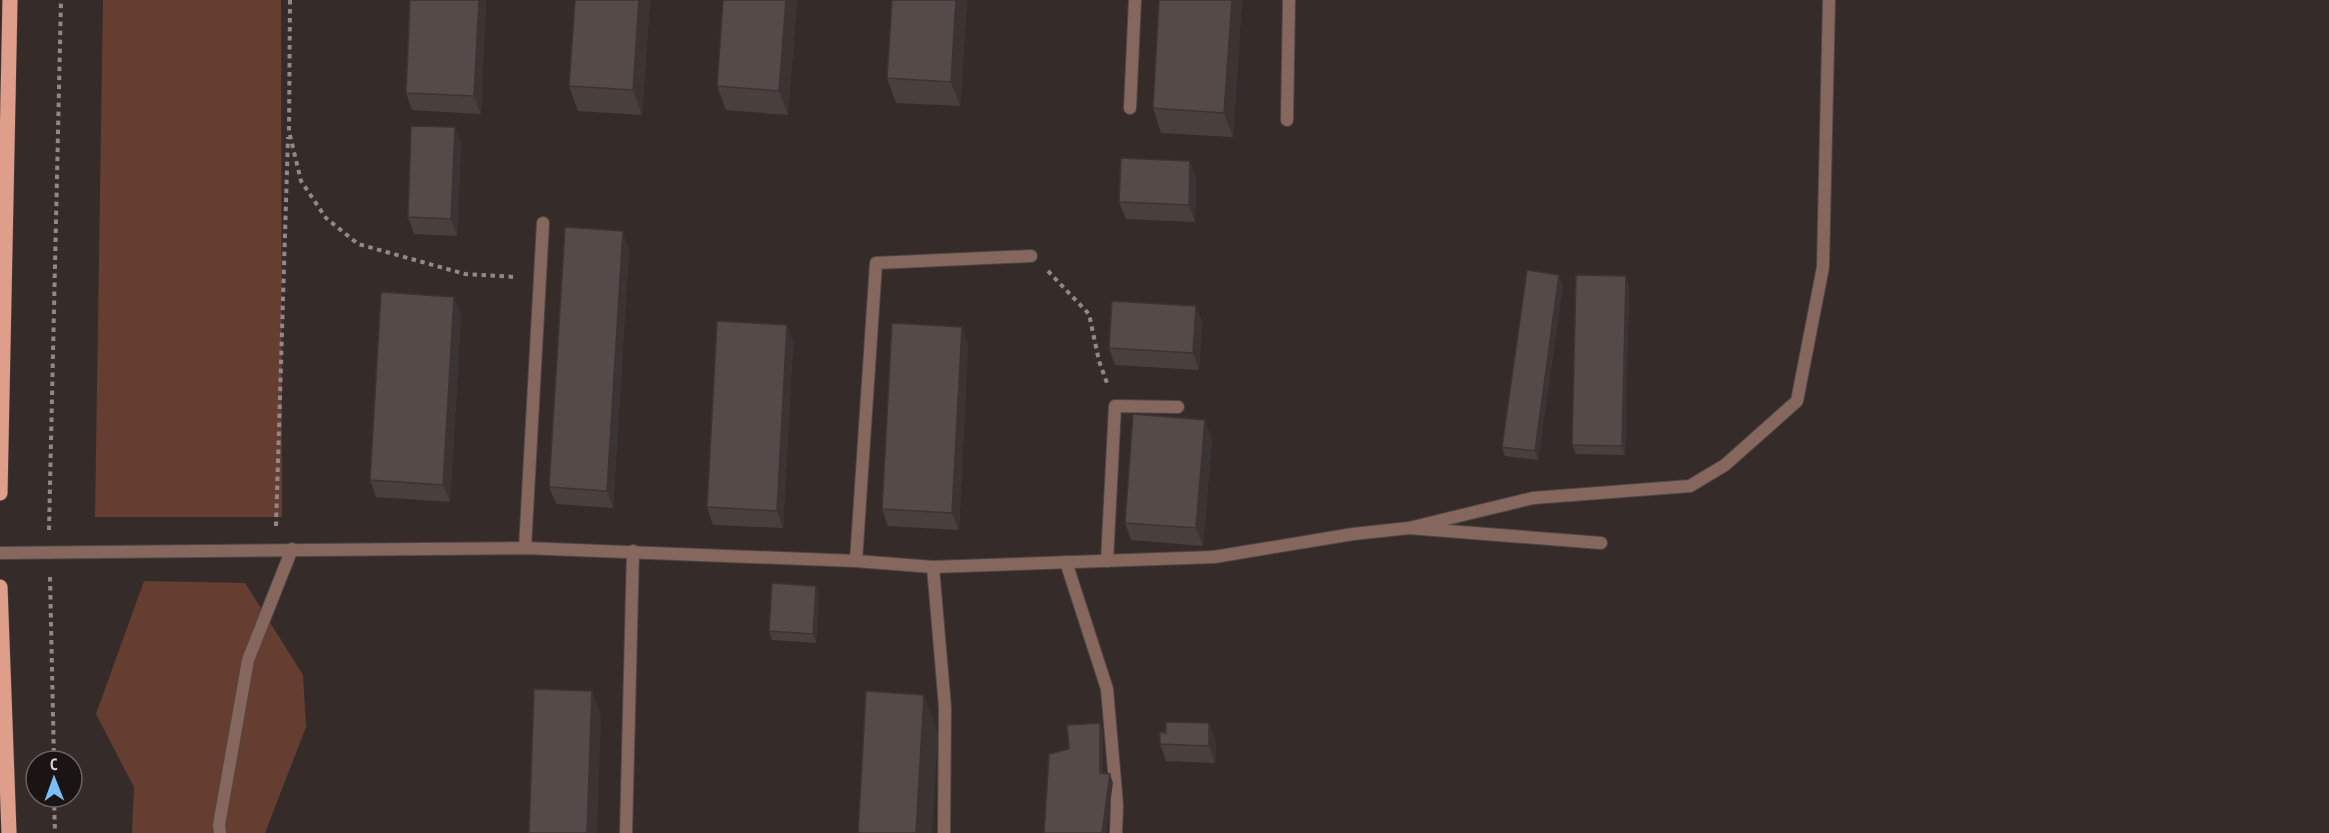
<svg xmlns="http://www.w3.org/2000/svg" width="2329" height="833" viewBox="0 0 2329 833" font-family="'PT Sans Narrow',sans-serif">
<rect width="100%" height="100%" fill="#352c29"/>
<!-- green -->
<path fill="#653e31" d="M 103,0 L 281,0 L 282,517 L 95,517 Z
M 144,581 L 245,583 L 303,675 L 306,727 L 265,833 L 132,833 L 134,787 L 96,714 Z"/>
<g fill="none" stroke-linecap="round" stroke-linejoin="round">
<defs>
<path id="service" d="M 1130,108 L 1135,0
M 1287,120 L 1289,0
M 1409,528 L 1533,498 L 1690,486 L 1725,465 L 1797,401 L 1823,267 L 1829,0
M 525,548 L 543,223
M 1214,557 L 1353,534 L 1409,528 L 1601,543
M 856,561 L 876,263 L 1031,256
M 1107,561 L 1115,406 L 1178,407
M 1066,562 L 1107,689 L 1117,805 L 1116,833
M 933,567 L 945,707 L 944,833
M 220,833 L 219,825 L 248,660 L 292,549
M 626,833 L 633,551"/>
<path id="minor" d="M 0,553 L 525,548 L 856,561 L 933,567 L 1214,557"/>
<path id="primary" d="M 0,493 L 10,0
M 0,587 L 9,833"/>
</defs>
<!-- service casing -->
<use href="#service" stroke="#504745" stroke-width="14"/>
<!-- minor casing -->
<use href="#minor" stroke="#504745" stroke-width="14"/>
<!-- primary casing -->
<use href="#primary" stroke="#504745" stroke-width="16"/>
<!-- path -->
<path stroke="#918987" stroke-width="4" stroke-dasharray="4.5 4.5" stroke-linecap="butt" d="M 290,0 L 289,131 L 301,181 L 326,218 L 358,244 L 465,274 L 515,277
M 1048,271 L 1089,314 L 1099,361 L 1107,383
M 276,526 L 288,137
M 49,530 L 61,0
M 50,577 L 54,761
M 54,797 L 55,833"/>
<!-- service -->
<use href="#service" stroke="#86675d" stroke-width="12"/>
<!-- minor -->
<use href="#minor" stroke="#86675d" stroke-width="12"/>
<!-- primary -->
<use href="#primary" stroke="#de9e8a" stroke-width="15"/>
</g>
<!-- wall -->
<path fill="#49403d" d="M 410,0 L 486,0 L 481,114 L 412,110 L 406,93 Z
M 575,0 L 650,0 L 642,115 L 578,111 L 569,86 Z
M 797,0 L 788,115 L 726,110 L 717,86 Z
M 967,0 L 960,106 L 896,103 L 887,78 Z
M 1159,0 L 1242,0 L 1233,137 L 1161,133 L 1153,108 Z
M 455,127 L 461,145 L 457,236 L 414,234 L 408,217 Z
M 1196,178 L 1195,222 L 1126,219 L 1119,202 Z
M 629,249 L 613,508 L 556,504 L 549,487 Z
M 1563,284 L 1538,460 L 1505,456 L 1502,447 Z
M 1629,285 L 1625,455 L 1576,454 L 1572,445 Z
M 1196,306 L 1202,323 L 1199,370 L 1115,365 L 1109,348 Z
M 461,314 L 450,502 L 376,497 L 370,480 Z
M 787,325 L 793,342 L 783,528 L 713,525 L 707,507 Z
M 968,344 L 959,530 L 888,526 L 882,509 Z
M 1212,438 L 1203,546 L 1131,540 L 1125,523 Z
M 816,586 L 819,595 L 816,643 L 772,640 L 769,631 Z
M 1209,723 L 1216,741 L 1215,763 L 1166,761 L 1160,744 L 1166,733 Z"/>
<!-- shaded-wall -->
<path fill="#3c3432" d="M 479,0 L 486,0 L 481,114 L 474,96 Z
M 639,0 L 650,0 L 642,115 L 633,90 Z
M 786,0 L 797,0 L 788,115 L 779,91 Z
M 956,0 L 967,0 L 960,106 L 951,82 Z
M 1232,0 L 1242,0 L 1233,137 L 1224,113 Z
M 455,127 L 461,145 L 457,236 L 451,219 Z
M 1190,161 L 1196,178 L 1195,222 L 1189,205 Z
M 623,231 L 629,249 L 613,508 L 607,491 Z
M 1559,275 L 1563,284 L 1538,460 L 1535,451 Z
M 1626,276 L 1629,285 L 1625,455 L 1622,446 Z
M 454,297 L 461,314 L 450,502 L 443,485 Z
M 1196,306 L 1202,323 L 1199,370 L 1193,353 Z
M 787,325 L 793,342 L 783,528 L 777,511 Z
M 962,327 L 968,344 L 959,530 L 952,513 Z
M 1205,420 L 1212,438 L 1203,546 L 1196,528 Z
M 816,586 L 819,595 L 816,643 L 813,634 Z
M 592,691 L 601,715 L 597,833 L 587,833 Z
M 924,695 L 938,732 L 932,833 L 916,833 Z
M 1100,723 L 1103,733 L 1103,782 L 1100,773 Z
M 1209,723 L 1216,741 L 1215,763 L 1209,746 Z
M 1110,774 L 1113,783 L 1106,833 L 1102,833 Z"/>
<!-- building -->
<path fill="#554a47" stroke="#3c3432" stroke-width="1.5" d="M 410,0 L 479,0 L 474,96 L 406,93 Z
M 575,0 L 639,0 L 633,90 L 569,86 Z
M 723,0 L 786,0 L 779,91 L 717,86 Z
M 892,0 L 956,0 L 951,82 L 887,78 Z
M 1159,0 L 1232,0 L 1224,113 L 1153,108 Z
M 411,126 L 455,127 L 451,219 L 408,217 Z
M 1121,158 L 1190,161 L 1189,205 L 1119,202 Z
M 565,227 L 623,231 L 607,491 L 549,487 Z
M 1527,270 L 1559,275 L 1535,451 L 1502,447 Z
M 1576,275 L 1626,276 L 1622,446 L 1572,445 Z
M 381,292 L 454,297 L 443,485 L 370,480 Z
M 1112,301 L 1196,306 L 1193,353 L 1109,348 Z
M 717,321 L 787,325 L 777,511 L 707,507 Z
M 892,323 L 962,327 L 952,513 L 882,509 Z
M 1133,414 L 1205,420 L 1196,528 L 1125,523 Z
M 772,583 L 816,586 L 813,634 L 769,631 Z
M 534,689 L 592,691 L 587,833 L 529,833 Z
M 866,691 L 924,695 L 916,833 L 858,833 Z
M 1166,722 L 1209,723 L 1209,746 L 1160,744 L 1160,732 L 1166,733 Z
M 1100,723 L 1100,773 L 1110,774 L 1102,833 L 1044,833 L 1049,754 L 1069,749 L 1067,725 Z"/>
<!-- north arrow -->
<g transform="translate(54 779) rotate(359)"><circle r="28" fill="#1a1514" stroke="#686361" stroke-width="1.5"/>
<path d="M0-4.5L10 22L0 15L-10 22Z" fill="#7bbef8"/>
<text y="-9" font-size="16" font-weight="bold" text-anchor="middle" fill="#ded7d5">С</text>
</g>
</svg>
